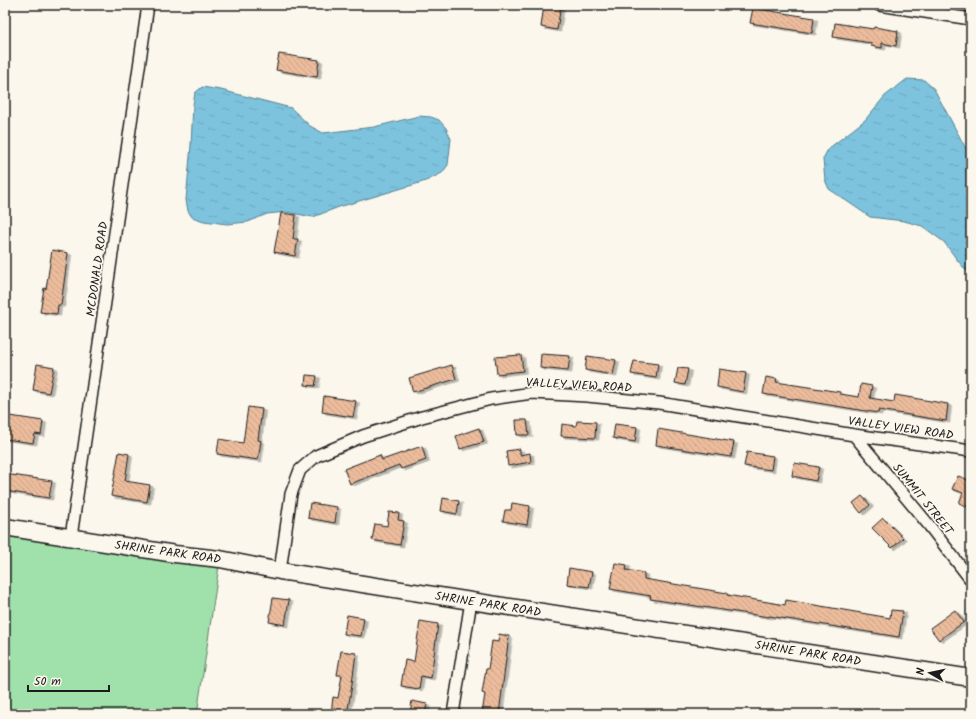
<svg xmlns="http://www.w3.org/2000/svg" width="976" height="719" viewBox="0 0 976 719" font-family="Kalam,sans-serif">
<defs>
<pattern id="water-ripples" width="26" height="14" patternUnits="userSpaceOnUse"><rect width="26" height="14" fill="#7dc3de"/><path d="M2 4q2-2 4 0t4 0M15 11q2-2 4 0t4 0" fill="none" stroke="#6ba7be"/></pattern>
<pattern id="building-back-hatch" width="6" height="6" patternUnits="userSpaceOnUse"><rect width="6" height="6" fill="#ecbc9c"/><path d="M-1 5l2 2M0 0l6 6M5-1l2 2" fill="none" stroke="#caa186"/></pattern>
<filter id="shadow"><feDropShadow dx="3.5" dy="2" stdDeviation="0" flood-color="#0004"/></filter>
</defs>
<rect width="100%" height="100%" fill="#fbf7ec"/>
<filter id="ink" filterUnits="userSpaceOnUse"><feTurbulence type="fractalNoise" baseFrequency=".025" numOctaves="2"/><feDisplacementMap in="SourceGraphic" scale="8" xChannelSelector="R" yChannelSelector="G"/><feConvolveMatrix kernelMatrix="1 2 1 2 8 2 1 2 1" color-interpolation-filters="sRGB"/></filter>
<g filter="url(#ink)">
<!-- grass -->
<path fill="#a0e1ab" stroke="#5e7e64" d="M 5,527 L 220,559 L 197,714 L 5,714 Z"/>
<!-- water -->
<path fill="url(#water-ripples)" stroke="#568090" d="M 907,79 L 924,80 L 934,89 L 971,158 L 971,276 L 958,261 L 944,242 L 922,226 L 904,221 L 870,217 L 829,189 L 825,180 L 823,159 L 828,149 L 865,120 L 885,96 Z
M 202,87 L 221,90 L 291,108 L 310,126 L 323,133 L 374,127 L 419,116 L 431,117 L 439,120 L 446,128 L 451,139 L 448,165 L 442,173 L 426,181 L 339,207 L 313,217 L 286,212 L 267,214 L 248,222 L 227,224 L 204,221 L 192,217 L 188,211 L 186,200 L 191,145 L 193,105 L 195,93 Z"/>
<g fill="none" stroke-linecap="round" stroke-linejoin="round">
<!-- stream -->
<path stroke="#568090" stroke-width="3" d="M 5,710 L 14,714"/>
</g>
<!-- building -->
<path fill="url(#building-back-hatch)" stroke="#1c1c1c" filter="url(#shadow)" d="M 544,5 L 561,5 L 557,30 L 541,27 Z
M 753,8 L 814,18 L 812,33 L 750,23 Z
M 835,23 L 873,29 L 874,27 L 898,31 L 896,46 L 882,43 L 882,48 L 871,46 L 871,43 L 833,37 Z
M 279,54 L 319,60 L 317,77 L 276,70 Z
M 281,213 L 296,215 L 293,239 L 298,239 L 295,256 L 274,252 Z
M 52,250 L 68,253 L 61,305 L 58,305 L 57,314 L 40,312 L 44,288 L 46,289 Z
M 541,354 L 570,356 L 568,371 L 540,368 Z
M 521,355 L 523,371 L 497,374 L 495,357 Z
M 587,356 L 616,360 L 613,375 L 585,370 Z
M 634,361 L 658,364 L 656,378 L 631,374 Z
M 37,364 L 54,367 L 49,393 L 33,390 Z
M 452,365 L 456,379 L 413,392 L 409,378 Z
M 678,368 L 688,369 L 685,385 L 675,383 Z
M 719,369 L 746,373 L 743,392 L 717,387 Z
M 306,375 L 317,376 L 315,386 L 305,385 Z
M 766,377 L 777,379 L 776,382 L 840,392 L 840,394 L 859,397 L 861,384 L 872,386 L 870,398 L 894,402 L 895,395 L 948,404 L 946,421 L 879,410 L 878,413 L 763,394 Z
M 324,396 L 356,401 L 353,417 L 322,412 Z
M 248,407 L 262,409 L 258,440 L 261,441 L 258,460 L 217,454 L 219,439 L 243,443 Z
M 10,416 L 43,421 L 41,435 L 35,434 L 33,443 L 5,439 L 5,426 L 9,426 Z
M 516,420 L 527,420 L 529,435 L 517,435 Z
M 577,421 L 596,422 L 595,438 L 561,436 L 562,424 L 576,426 Z
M 615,424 L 637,427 L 635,442 L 613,438 Z
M 479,428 L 484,442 L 460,449 L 456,436 Z
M 658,429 L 734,442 L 731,457 L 656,445 Z
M 422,446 L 426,460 L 401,469 L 399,465 L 350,484 L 344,469 L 380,455 L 382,460 Z
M 520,449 L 520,455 L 530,453 L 531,462 L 508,466 L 506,451 Z
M 119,452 L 129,454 L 125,481 L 150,485 L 147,502 L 111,496 Z
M 747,452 L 773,456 L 771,470 L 744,466 Z
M 794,463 L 819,467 L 816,481 L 792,476 Z
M 5,474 L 52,481 L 49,498 L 5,491 Z
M 971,475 L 971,508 L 959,503 L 963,493 L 952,489 L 958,476 L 969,480 Z
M 862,496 L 870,505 L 861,513 L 853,503 Z
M 443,498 L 459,501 L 457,514 L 441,511 Z
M 310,503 L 337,507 L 335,523 L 308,518 Z
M 512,503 L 530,506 L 527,525 L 503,521 L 505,510 L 511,510 Z
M 389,512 L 399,513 L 398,520 L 404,521 L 400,545 L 372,540 L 375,524 L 387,526 Z
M 883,518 L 903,538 L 892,548 L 872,528 Z
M 615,563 L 627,565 L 626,570 L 644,573 L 644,579 L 727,593 L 727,595 L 785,605 L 786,600 L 890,618 L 891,610 L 903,611 L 899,637 L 769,616 L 769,617 L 650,599 L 651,596 L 610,589 Z
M 569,568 L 592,572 L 589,587 L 567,584 Z
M 273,598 L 289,600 L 285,625 L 269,622 Z
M 955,610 L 964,622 L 939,640 L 930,628 Z
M 347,615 L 364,618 L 361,636 L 344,634 Z
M 420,621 L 438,624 L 431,678 L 421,676 L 419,689 L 401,686 L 405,660 L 414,662 Z
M 499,634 L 509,636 L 499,714 L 482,714 L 485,694 L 482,693 L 486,669 L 488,669 L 492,641 L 498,642 Z
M 341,651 L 356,653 L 351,691 L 347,714 L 331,714 L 333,697 L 338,698 L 342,675 L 337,675 Z
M 412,701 L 427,704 L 425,714 L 410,714 Z"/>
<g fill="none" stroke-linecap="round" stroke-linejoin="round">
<defs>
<path id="street" d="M 879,5 L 971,19
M 854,435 L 928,524 L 971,580
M 71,537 L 148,5
M 280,571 L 291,494 L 300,470 L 316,456 L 363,436 L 422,417 L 491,399 L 532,393 L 587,396 L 659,403 L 854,435 L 971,451
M 453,714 L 471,601"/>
<path id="secondary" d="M 5,527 L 175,554 L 220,559 L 280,571 L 471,601 L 971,678"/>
</defs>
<!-- street casing -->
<use href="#street" stroke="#1c1c1c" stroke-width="14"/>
<!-- secondary casing -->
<use href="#secondary" stroke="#1c1c1c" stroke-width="19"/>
<!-- street -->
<use href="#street" stroke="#fbf7ec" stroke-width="11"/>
<!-- secondary -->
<use href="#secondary" stroke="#fbf7ec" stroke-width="16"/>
</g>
</g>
<g text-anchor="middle" stroke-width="3.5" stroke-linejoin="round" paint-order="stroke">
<!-- street labels -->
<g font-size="12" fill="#1c1c1c" stroke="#fbf7ec">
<text transform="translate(97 269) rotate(-82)" y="4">MCDONALD ROAD</text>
<text transform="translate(579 385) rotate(3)" y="4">VALLEY VIEW ROAD</text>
<text transform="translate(901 428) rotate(8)" y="4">VALLEY VIEW ROAD</text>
<text transform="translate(923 499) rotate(51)" y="4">SUMMIT STREET</text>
<text transform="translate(168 552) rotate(8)" y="4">SHRINE PARK ROAD</text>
<text transform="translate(488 604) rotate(9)" y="4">SHRINE PARK ROAD</text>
<text transform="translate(808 653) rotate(9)" y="4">SHRINE PARK ROAD</text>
</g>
</g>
<!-- margin -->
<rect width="976" height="719" fill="none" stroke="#fbf7ec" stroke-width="20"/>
<rect x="10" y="10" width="956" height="699" fill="none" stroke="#1c1c1c" stroke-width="1.5" filter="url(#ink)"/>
<!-- north arrow -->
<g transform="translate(930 673) rotate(279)" stroke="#fbf7ec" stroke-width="3" paint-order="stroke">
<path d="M0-3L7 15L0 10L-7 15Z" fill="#1c1c1c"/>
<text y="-6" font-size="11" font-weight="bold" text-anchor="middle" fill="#1c1c1c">N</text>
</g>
<!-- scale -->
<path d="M28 685v6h81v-6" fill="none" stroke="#1c1c1c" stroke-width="2"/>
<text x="34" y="685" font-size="12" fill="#1c1c1c" stroke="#fbf7ec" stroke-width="3" paint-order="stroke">50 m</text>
</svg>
